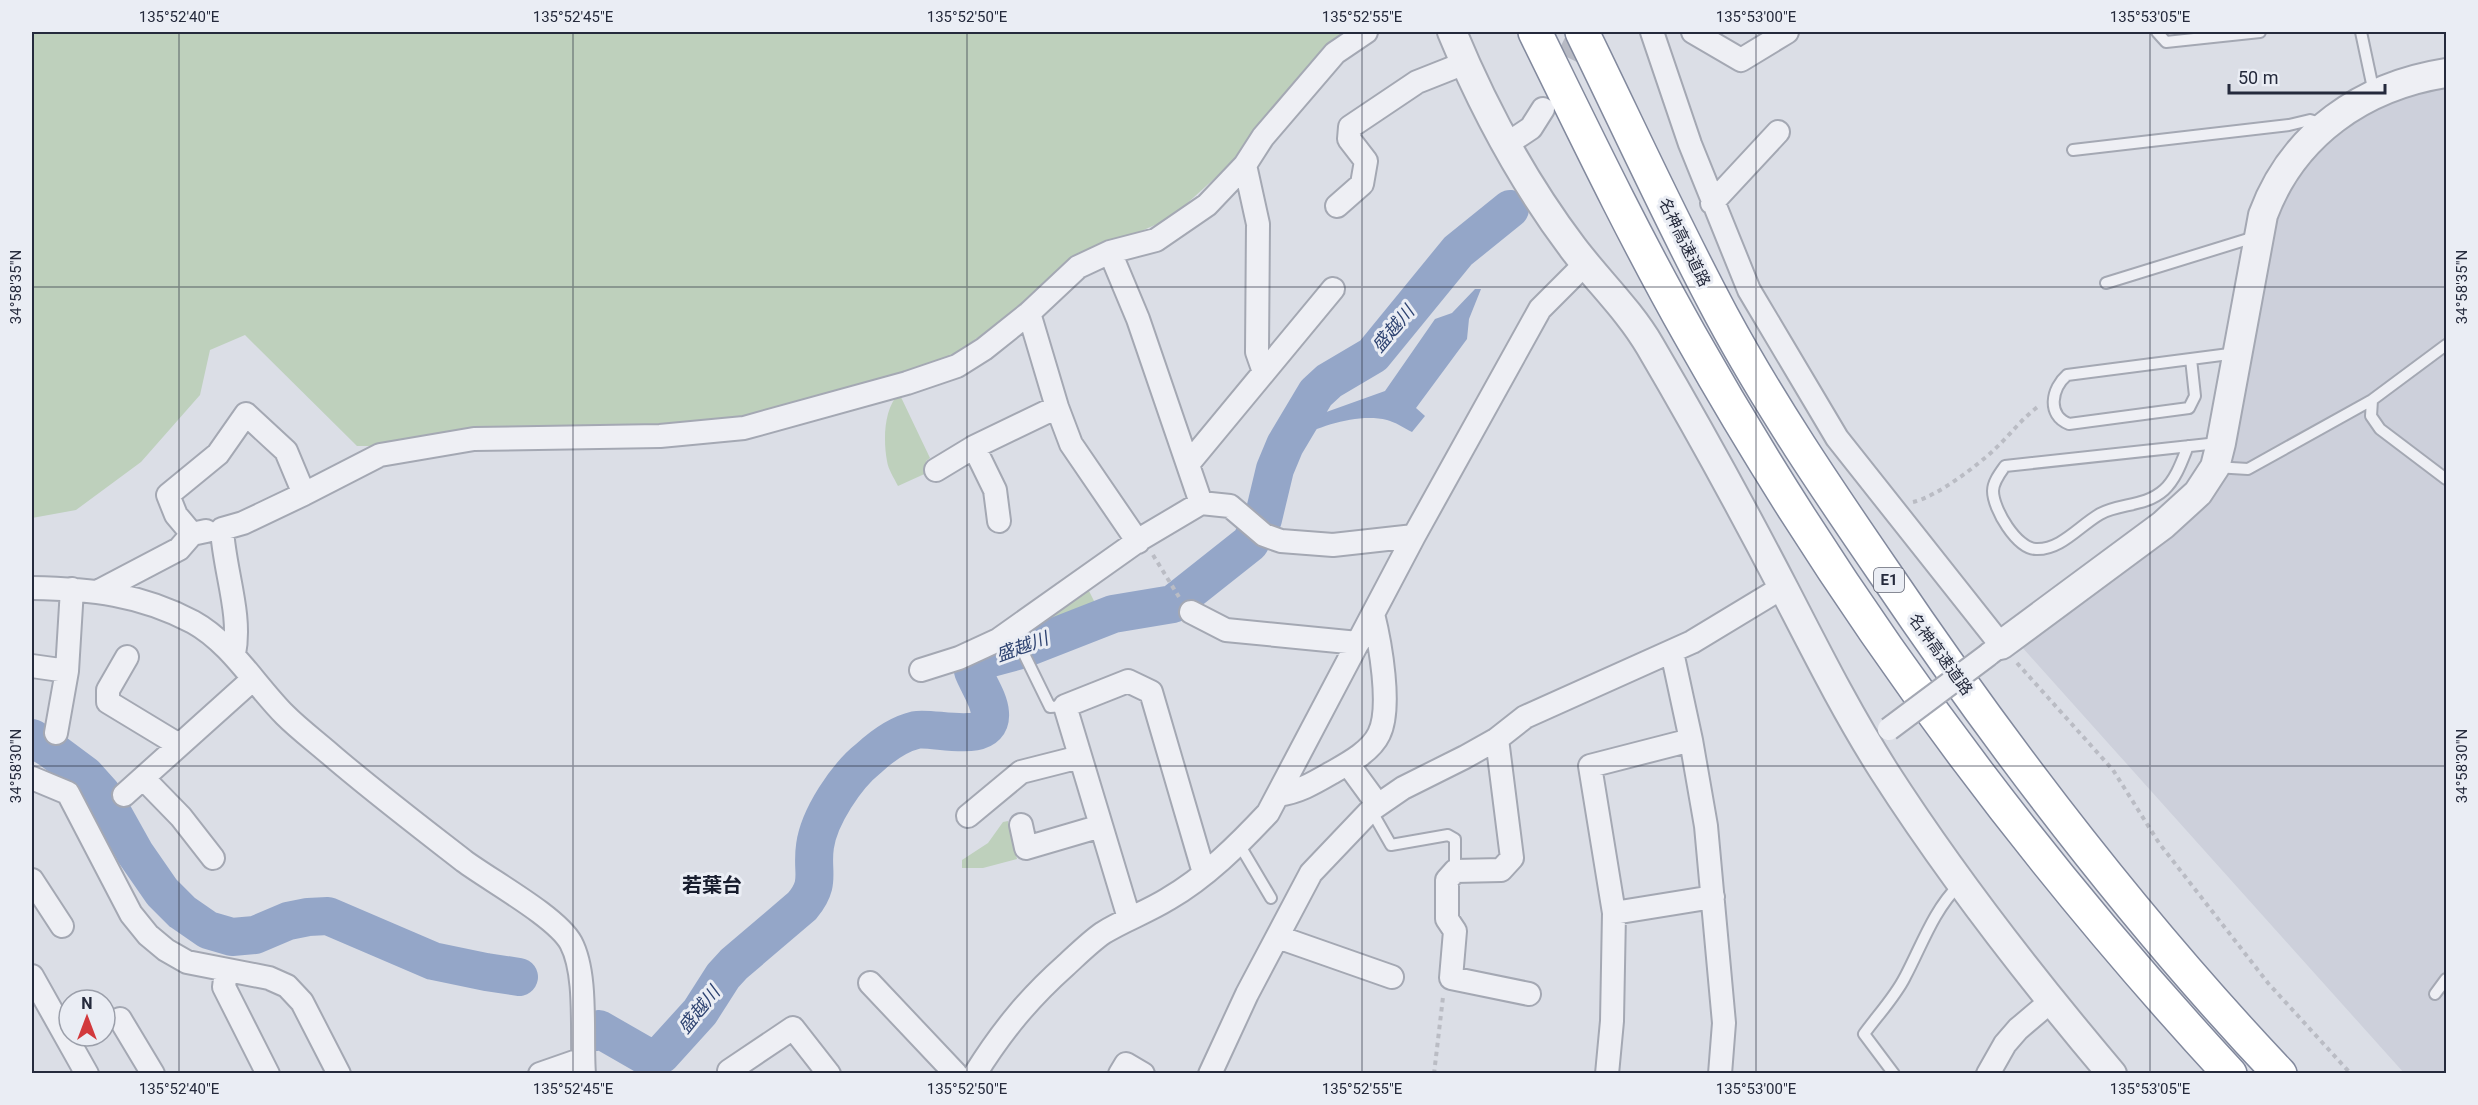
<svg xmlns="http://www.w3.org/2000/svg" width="2478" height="1105" viewBox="0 0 2478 1105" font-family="Roboto,'Noto Sans JP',sans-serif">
<rect width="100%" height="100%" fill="#dbdee6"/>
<!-- built -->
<path fill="#cdd0db" d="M 2446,83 L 2446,1073 L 2404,1073 L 2021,646 L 2201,507 L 2267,233 L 2286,185 L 2360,109 Z"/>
<!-- green -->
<path fill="#bed0bc" d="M 32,32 L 1353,32 L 1238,157 L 1171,218 L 1116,242 L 944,361 L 775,415 L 635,427 L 493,427 L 454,430 L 378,446 L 357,446 L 245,335 L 210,350 L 200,395 L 141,462 L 76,510 L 32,518 Z
M 899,393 L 930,458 L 926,461 L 931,471 L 898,486 C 894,478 888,469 887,461 C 883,439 884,409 899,393 Z
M 1087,587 L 1095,603 C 1068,625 1035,641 1000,649 Z
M 1008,821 L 1017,859 L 983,868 L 962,868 L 962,860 L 988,843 L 1003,822 Z"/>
<!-- water -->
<path fill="#94a6c8" d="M 1475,289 L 1481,289 L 1469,319 L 1467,339 L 1416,408 L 1425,416 L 1412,432 C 1404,428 1395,422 1387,420 C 1358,413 1321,426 1296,438 L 1304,420 L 1385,391 L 1435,319 L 1452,313 Z"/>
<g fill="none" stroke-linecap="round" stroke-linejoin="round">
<!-- stream -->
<path stroke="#94a6c8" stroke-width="6" d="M 1291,434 L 1304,429"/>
<!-- river -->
<path stroke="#94a6c8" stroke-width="38" d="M 32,738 L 50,749 L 85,775 L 102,794 L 135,853 L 162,892 L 182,912 L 208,930 L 232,937 L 255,935 L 288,921 L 308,917 L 328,916 L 433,961 L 486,972 L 519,977
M 595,1032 L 599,1029 L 646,1056 L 654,1058 L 661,1055 L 700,1012 L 723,976 L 734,964 L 802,906 C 822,882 811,873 815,846 C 819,817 846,776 869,758 C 882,746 899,734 916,730 C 933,726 993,746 990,713 C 989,699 978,684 973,671 L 976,664 L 984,660 L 1021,650 L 1113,614 L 1173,604 L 1250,543 L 1263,519 L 1275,469 L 1285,445 L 1316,393 L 1329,381 L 1373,355 L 1458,251 L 1510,209"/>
<!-- minor-tunnel -->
<path stroke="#b7bac4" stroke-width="22" stroke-dasharray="22 11" stroke-linecap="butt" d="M 1553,87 L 1580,32"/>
<defs>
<path id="service" d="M 2157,32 L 2166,42 L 2260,32
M 2361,32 L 2374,93
M 2073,150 L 2289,125 L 2310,120 L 2324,124
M 2106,283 L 2258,236
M 2191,359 L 2195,396 L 2189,408 L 2069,424 C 2046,415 2052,388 2067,375 L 2237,353
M 2372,400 L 2371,416 L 2380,429 L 2446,479
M 2188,446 C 2182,461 2176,479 2164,490 C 2145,507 2120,503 2100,514 C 2079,526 2061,550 2036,549 C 2017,549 1993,509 1993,491 C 1993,482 2000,473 2005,466 L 2218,443
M 2215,467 L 2248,469 L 2372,400 L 2446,345
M 1025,656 L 1050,707 L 1065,706
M 1371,810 L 1391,845 L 1448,835 L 1455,839 L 1455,871
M 1239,844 L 1271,898
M 2435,994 L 2446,979
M 1894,1074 L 1864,1034 C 1877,1016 1895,997 1905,977 C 1922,945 1933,911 1959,885"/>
<path id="minor" d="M 1652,32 L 1690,144 L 1749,290 L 1837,438 L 2001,645 L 1989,654
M 1693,32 L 1741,60 L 1787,32
M 1507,144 L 1531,128 L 1543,109
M 1245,165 L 1258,224 L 1257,352 L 1264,372
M 1712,203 L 1778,132
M 1337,206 L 1362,184 L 1366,161 L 1349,139 L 1350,127 L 1417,82 L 1465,63
M 1110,252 L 1138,319 L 1201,503 L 1230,506 L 1264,535 L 1281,541 L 1333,545 L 1414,536
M 1029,313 L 1057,407 L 1071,444 L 1138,542
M 974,447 L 995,490 L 999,521
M 1189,463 L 1333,289
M 936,470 L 974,447 L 1057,407
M 192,534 L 176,515 L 168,495 L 218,454 L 246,414 L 286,451 L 304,494
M 32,588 C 91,589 140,594 193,622 C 231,643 255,685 285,715 C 299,729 315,741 330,754 C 373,791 419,826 464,861 C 491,881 557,917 571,943 C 588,975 581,1037 584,1074
M 99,591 L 179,549 L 192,534 L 206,531
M 1191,612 L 1226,630 L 1358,643
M 1672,652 L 1691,740 L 1706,826 L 1724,1023 L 1720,1074
M 234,654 C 242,614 224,570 222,529 L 243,523 L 304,494 L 380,455 L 474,439 L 660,436 L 744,428 L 907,383 L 957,366 L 984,349 L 1029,313 L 1078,267 L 1110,252 L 1156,240 L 1207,205 L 1245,165 L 1263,137 L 1335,53 L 1366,32
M 127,657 L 108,690 L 108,702 L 179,745
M 32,666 L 67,671
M 921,670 L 959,658 L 998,640 L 1142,538 L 1201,503
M 56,733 L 67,671 L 72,589
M 1497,739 L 1512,858 L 1501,870 L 1455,871 L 1447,880 L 1447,919 L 1455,931 L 1451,978 L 1529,994
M 1348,764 L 1378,805
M 32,778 L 68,793 L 131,914 L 148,935 L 166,950 L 187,962 L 269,978 L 287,986 L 302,1002 L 339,1074
M 143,778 L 181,817 L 213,858
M 124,795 L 252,680
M 1278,795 C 1299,792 1314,783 1333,772 C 1349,763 1371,751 1379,734 C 1392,708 1380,642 1373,614
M 968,816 L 1021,772 L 1080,757
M 1021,825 L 1026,848 L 1101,826
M 32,880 L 62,926
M 1614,913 L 1713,897
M 1129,918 L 1065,706 L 1128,681 L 1151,692 L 1204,873
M 1278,937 L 1392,977
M 226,971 L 224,987 L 268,1074
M 32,976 L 87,1074
M 870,983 L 956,1074
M 120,1019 L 153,1074
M 540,1074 L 583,1059
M 731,1074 L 729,1071 L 793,1028 L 829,1074
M 975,1074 C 1002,1031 1028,999 1065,966 C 1077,955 1090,942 1103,933 C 1124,920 1147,912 1168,899 C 1206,877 1238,845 1268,813 L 1414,536 L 1540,309 L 1586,263
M 1120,1074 L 1126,1064 L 1143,1074
M 1210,1074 L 1247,994 L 1311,873 L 1371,810 L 1403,788 L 1465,757 L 1497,739 L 1525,717 L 1692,642 L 1783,587
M 1607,1074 L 1612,1021 L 1614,913 L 1590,766 L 1691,740
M 1988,1074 L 2005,1044 L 2018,1029 L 2051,1001"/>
<path id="tertiary" d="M 1452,32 C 1483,107 1524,183 1573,248 C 1598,281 1629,310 1650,346 C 1697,426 1742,508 1785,591 C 1816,651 1847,713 1884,771 C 1952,877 2030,977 2112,1074
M 2001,645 L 2163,525 L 2198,493 L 2215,467 L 2221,443 L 2263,215 C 2293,134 2363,86 2446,73"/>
<path id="motorway" d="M 1535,32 C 1585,134 1634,236 1690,335 C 1840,601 2023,850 2230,1074
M 1582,32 C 1628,126 1672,223 1722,316 C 1770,405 1827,489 1884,572 C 2003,748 2134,920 2280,1074"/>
</defs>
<!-- service casing -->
<use href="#service" stroke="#a4a8b3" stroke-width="14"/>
<!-- minor casing -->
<use href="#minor" stroke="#a4a8b3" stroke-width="26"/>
<!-- tertiary casing -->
<use href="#tertiary" stroke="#a4a8b3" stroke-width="32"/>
<!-- motorway casing -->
<use href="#motorway" stroke="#82899d" stroke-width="36"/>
<!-- path -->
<path stroke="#babcc4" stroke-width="4" stroke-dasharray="4.5 4.5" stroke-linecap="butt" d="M 1913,502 C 1936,497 1977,466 1995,449 C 2010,435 2022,418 2039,406
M 1153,555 L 1179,597
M 2017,663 L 2113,770 L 2159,843 L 2268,983 L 2351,1074
M 1434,1074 L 1443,997"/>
<!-- service -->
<use href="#service" stroke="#eeeff4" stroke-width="10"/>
<!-- minor -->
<use href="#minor" stroke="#eeeff4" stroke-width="22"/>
<!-- tertiary -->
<use href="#tertiary" stroke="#eeeff4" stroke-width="28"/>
<!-- motorway -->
<use href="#motorway" stroke="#fff" stroke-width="33"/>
<defs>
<path id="minor-bridge" d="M 1889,729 L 1988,655"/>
</defs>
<!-- minor-bridge casing -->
<use href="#minor-bridge" stroke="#a4a8b3" stroke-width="26" stroke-linecap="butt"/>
<!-- minor-bridge -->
<use href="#minor-bridge" stroke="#eeeff4" stroke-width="22"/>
</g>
<!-- ticks -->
<path fill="none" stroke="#252a3c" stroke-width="1.5" stroke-opacity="0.45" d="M 179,32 L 179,1074M 573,32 L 573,1074M 967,32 L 967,1074M 1362,32 L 1362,1074M 1756,32 L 1756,1074M 2150,32 L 2150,1074M 32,287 L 2446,287M 32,766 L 2446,766"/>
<g text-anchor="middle" stroke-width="6" stroke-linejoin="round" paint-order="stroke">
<!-- shield labels -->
<rect fill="#eaedf4" stroke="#606473" stroke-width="1.5" x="1874" y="568" width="30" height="24" rx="4.5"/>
<g font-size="15" font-weight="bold" fill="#252a3c">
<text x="1889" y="585">E1</text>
</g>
<!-- street labels -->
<g font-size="16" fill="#252a3c" stroke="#eaedf4">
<text transform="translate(1685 242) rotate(64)" y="6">名神高速道路</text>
<text transform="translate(1941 654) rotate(54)" y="6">名神高速道路</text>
</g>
<!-- water labels -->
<g font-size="18" font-style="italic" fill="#2e4371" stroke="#eaedf4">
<text transform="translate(1393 329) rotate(-50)" y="6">盛越川</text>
<text transform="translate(1022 647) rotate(-20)" y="6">盛越川</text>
<text transform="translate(699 1010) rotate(-51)" y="6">盛越川</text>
</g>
<!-- quarter labels -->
<g font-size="20" font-weight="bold" fill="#171c2d" stroke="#eaedf4">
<text x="712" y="892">若葉台</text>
</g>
</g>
<!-- border -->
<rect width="2478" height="1105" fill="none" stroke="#eaedf4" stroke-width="66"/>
<!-- north arrow -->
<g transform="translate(87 1018)"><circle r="28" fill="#eaedf4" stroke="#9b9faa" stroke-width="1.5"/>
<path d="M0-4.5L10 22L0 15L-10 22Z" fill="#d2393c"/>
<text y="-9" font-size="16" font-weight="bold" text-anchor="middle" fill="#252a3c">N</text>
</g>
<!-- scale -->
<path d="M2229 84v9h156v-9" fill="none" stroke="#252a3c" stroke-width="3"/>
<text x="2238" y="84" font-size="18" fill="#252a3c" stroke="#eaedf4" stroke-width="4.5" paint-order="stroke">50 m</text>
<rect x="33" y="33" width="2412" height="1039" fill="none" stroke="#252a3c" stroke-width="2"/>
<g font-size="15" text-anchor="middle" fill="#252a3c">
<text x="179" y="22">135°52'40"E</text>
<text x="573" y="22">135°52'45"E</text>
<text x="967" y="22">135°52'50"E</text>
<text x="1362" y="22">135°52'55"E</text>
<text x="1756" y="22">135°53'00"E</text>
<text x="2150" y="22">135°53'05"E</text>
<text transform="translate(16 287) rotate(-90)" y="5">34°58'35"N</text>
<text transform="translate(2462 287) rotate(-90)" y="5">34°58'35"N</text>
<text transform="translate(16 766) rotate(-90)" y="5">34°58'30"N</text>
<text transform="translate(2462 766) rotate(-90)" y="5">34°58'30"N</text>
<text x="179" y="1094">135°52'40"E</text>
<text x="573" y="1094">135°52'45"E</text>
<text x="967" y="1094">135°52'50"E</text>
<text x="1362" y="1094">135°52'55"E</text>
<text x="1756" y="1094">135°53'00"E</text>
<text x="2150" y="1094">135°53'05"E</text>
</g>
</svg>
